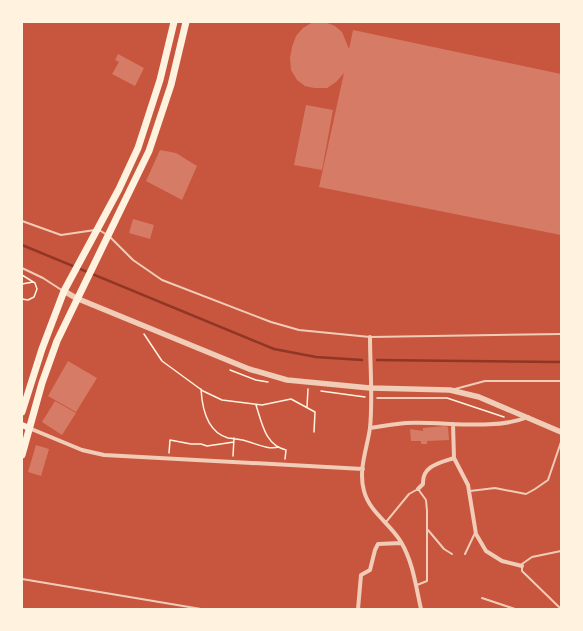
<svg xmlns="http://www.w3.org/2000/svg" width="583" height="631" viewBox="0 0 583 631" font-family="Ubuntu,sans-serif">
<rect width="100%" height="100%" fill="#c8553d"/>
<g fill="none" stroke-linecap="round" stroke-linejoin="round">
<!-- stream -->
<path stroke="#8f3625" stroke-width="2.5" d="M 22,245 L 274,349 L 316,357 L 362,360
M 377,360 L 561,362"/>
</g>
<!-- building -->
<path fill="#d67c66" d="M 313,22 L 325,22 L 335,26 L 342,32 L 349,49 L 353,30 L 561,74 L 561,235 L 319,187 L 344,73 L 336,82 L 327,88 L 314,88 L 305,86 L 297,80 L 291,70 L 290,58 L 292,47 L 296,36 L 303,28 Z
M 118,54 L 144,68 L 135,86 L 112,74 L 119,62 L 115,60 Z
M 306,105 L 333,110 L 322,170 L 294,165 Z
M 160,150 L 176,153 L 197,166 L 182,200 L 146,181 Z
M 133,219 L 154,225 L 150,239 L 129,233 Z
M 68,361 L 97,378 L 76,412 L 48,396 Z
M 55,401 L 76,413 L 62,435 L 42,422 Z
M 445,426 L 448,427 L 449,440 L 427,441 L 427,444 L 421,444 L 421,441 L 411,441 L 410,429 L 423,431 L 423,428 Z
M 36,445 L 49,449 L 41,476 L 28,472 Z"/>
<g fill="none" stroke-linecap="round" stroke-linejoin="round">
<!-- path -->
<path stroke="#fff3e0" stroke-width="1.5" d="M 22,275 L 35,283 L 37,289 L 34,297 L 28,300 L 22,299
M 22,284 L 33,282
M 144,334 L 162,361 L 203,391 L 222,400 L 262,405 L 291,399 L 315,412 L 314,432
M 230,370 L 256,380 L 268,382
M 201,389 C 202,407 207,432 228,438 C 234,439 240,439 246,441 C 257,444 268,450 279,447
M 321,391 L 365,397
M 377,398 L 447,398 L 504,417
M 256,405 C 262,423 265,445 286,450 L 285,459
M 307,407 L 308,389
M 169,453 L 170,440 L 191,444 L 201,444 L 207,446 L 234,442
M 233,456 L 234,438"/>
<!-- service -->
<path stroke="#f1ccb7" stroke-width="2" d="M 22,221 L 61,235 L 95,230
M 99,230 L 109,236 L 133,260 L 162,280 L 271,322 L 299,330 L 370,337 L 561,334
M 22,268 L 43,278 L 63,291
M 455,389 L 485,381 L 561,381
M 470,491 L 495,488 L 526,494 L 535,489 L 548,480 L 561,442
M 386,522 L 409,494 L 418,489 L 426,500 L 427,511 L 427,581 L 417,585
M 428,530 L 444,549 L 452,554
M 465,554 L 475,533
M 22,579 L 201,609
M 482,598 L 515,609
M 561,609 L 522,571 L 522,564 L 532,557 L 561,551"/>
<!-- minor -->
<path stroke="#f1ccb7" stroke-width="4" d="M 370,337 C 370,366 373,399 370,428 C 367,449 358,470 364,491 C 370,513 390,523 401,542 C 413,562 416,587 421,609
M 453,424 L 454,458 L 468,485 L 476,534 L 486,551 L 502,561 L 522,566
M 29,428 L 82,450 L 104,455 L 363,469
M 370,428 C 382,426 394,424 406,423 C 443,421 494,431 528,417
M 418,489 L 423,484 C 422,466 439,463 454,458
M 358,609 L 361,575 L 370,570 L 375,550 L 378,544 L 401,543"/>
<!-- tertiary -->
<path stroke="#f1ccb7" stroke-width="5.5" d="M 64,291 L 76,298 L 249,369 L 287,380 L 370,388 L 450,390 L 479,397 L 561,432"/>
<!-- secondary -->
<path stroke="#fff3e0" stroke-width="6" d="M 22,425 L 29,428"/>
<!-- primary -->
<path stroke="#fff3e0" stroke-width="7" d="M 22,412 L 42,349 L 64,291 L 119,189 L 138,148 L 160,80 L 174,22
M 22,455 L 42,383 L 57,341 L 149,151 L 171,85 L 186,22"/>
</g>
<!-- border -->
<rect width="583" height="631" fill="none" stroke="#fff3e0" stroke-width="46"/>
</svg>
